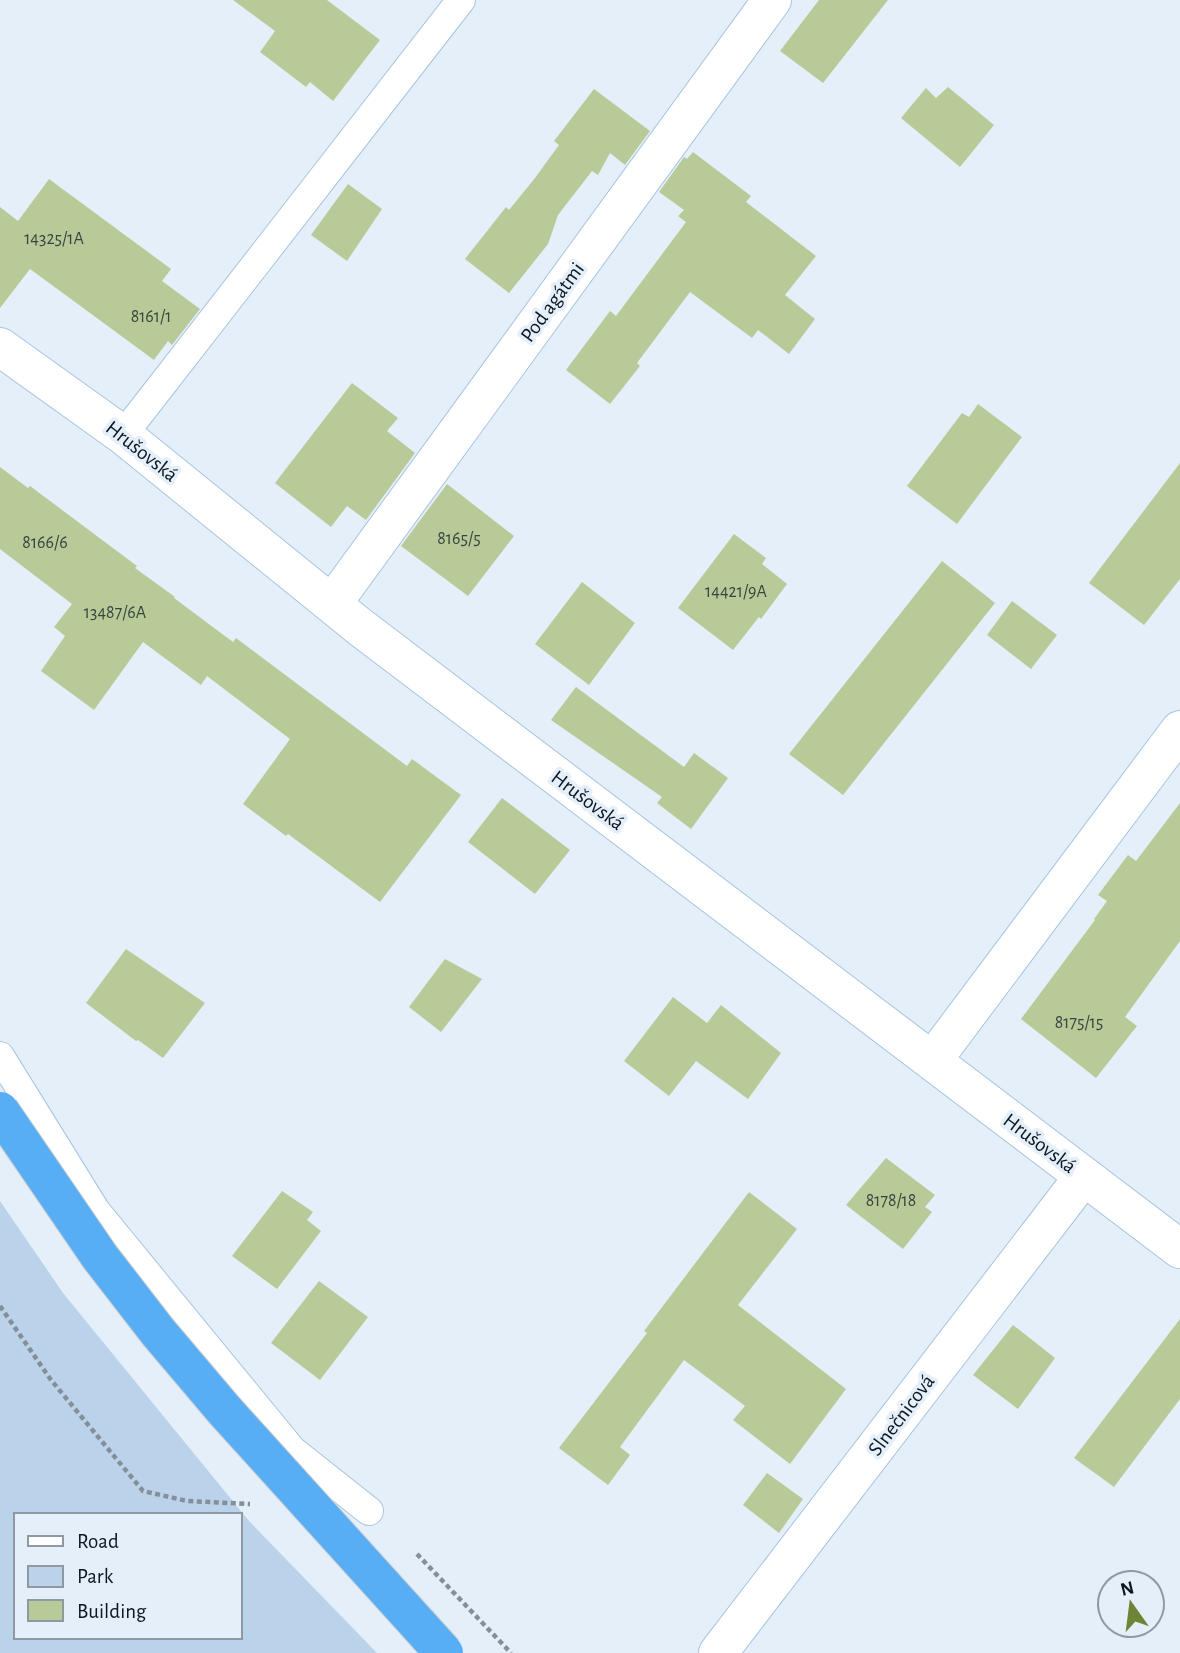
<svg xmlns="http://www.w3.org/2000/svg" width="1180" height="1653" viewBox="0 0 1180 1653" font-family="'Alegreya Sans',sans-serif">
<rect width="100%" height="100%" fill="#e4effa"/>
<!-- green -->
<path fill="#bad3ea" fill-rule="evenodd" d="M 0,1201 L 63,1293 L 249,1521 L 377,1653 L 0,1653 ZM 16,1515 L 240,1515 L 240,1637 L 16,1637 Z"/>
<!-- building -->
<path fill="#b9ca99" d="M 233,0 L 327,0 L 380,40 L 333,101 L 310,82 L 306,87 L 260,52 L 275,31 Z
M 819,0 L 888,0 L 823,83 L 780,51 Z
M 948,87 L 994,125 L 960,167 L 901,118 L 926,88 L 936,98 Z
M 594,89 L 650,131 L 625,165 L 610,153 L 598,175 L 592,171 L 558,215 L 548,244 L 509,293 L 465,259 L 506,207 L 509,210 L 535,178 L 559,145 L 554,141 Z
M 693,152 L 751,196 L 746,202 L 816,256 L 785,295 L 815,319 L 789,354 L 758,330 L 752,338 L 690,292 L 637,363 L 640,366 L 610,404 L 566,370 L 610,311 L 616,316 L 686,222 L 678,216 L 684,210 L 659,192 L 684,157 L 687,159 Z
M 49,179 L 171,269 L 162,281 L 200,309 L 172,345 L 168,341 L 154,360 L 30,269 L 0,308 L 0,207 L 18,221 Z
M 348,184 L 382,209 L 347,261 L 311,235 Z
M 352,383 L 398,418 L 387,431 L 415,453 L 366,520 L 347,506 L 331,527 L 275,483 Z
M 978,404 L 1022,437 L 957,524 L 907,486 L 962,413 L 969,417 Z
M 1180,463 L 1180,579 L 1144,625 L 1089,583 Z
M 0,467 L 28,488 L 30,486 L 137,566 L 135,568 L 175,597 L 174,598 L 233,642 L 236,638 L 407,766 L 412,759 L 461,795 L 380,902 L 288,834 L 286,836 L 243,804 L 290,739 L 207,676 L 201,685 L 143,642 L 94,710 L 41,671 L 65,636 L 54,627 L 72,604 L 0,549 Z
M 447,484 L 514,536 L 468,596 L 401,546 Z
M 734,534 L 766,558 L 762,564 L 787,584 L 761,619 L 759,617 L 733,650 L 678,608 Z
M 942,561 L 995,603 L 843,795 L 789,754 Z
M 582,582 L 635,623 L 589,685 L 535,644 Z
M 1012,601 L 1057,635 L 1031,669 L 987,635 Z
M 576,687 L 684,767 L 694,753 L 728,778 L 691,829 L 657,803 L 662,797 L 551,720 Z
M 502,798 L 570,850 L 535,894 L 468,842 Z
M 1180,803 L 1180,941 L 1125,1017 L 1137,1026 L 1096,1078 L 1021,1019 L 1095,920 L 1094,919 L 1107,901 L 1098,895 L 1128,855 L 1136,861 Z
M 126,949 L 205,1003 L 163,1058 L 138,1040 L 136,1041 L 86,1003 Z
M 445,959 L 482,979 L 441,1032 L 409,1007 Z
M 673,997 L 707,1023 L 721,1005 L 781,1053 L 748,1099 L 696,1061 L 669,1096 L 624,1061 Z
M 886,1158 L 935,1195 L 925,1207 L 932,1212 L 903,1249 L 846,1205 Z
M 282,1191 L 313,1212 L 307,1220 L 321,1231 L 277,1289 L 232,1256 Z
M 749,1192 L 797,1229 L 738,1305 L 846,1389 L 790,1464 L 733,1420 L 745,1406 L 684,1360 L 620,1447 L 630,1455 L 608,1485 L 559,1448 L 647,1333 L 644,1331 Z
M 319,1281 L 368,1317 L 320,1380 L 271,1343 Z
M 1180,1319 L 1180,1399 L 1114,1487 L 1074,1458 Z
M 1013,1325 L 1055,1358 L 1018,1409 L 973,1375 Z
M 767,1473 L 803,1499 L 779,1533 L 743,1505 Z"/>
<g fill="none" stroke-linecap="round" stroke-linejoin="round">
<defs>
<path id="lane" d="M 123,435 L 461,0
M 0,1056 L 96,1211 L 292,1450 L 369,1511"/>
<path id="street" d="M 0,347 L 123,435 L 360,627 L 1180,1249
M 332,604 L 772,0
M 932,1061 L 1180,730
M 718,1653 L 1084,1176"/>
</defs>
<!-- lane casing -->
<use href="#lane" stroke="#a7c4de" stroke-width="30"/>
<!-- street casing -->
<use href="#street" stroke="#a7c4de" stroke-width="40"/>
<!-- path -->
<path stroke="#858f9a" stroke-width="4.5" stroke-dasharray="5 3.5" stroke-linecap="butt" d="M 0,1306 L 51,1380 L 143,1491 L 187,1501 L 250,1504
M 417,1554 L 511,1653"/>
<!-- lane -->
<use href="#lane" stroke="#fff" stroke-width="28"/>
<!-- street -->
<use href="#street" stroke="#fff" stroke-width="38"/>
<defs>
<path id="highway-bridge" d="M 0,1111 L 100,1257 L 158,1332 L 225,1411 L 444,1653"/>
</defs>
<!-- highway-bridge casing -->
<use href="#highway-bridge" stroke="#caccce" stroke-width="40" stroke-linecap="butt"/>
<!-- highway-bridge -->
<use href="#highway-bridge" stroke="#58aef5" stroke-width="38"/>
</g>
<g text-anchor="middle" stroke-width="7" stroke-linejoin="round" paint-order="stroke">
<!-- number labels -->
<g font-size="18" fill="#38443f">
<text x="54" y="244">14325/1A</text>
<text x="151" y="322">8161/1</text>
<text x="459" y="544">8165/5</text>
<text x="45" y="548">8166/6</text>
<text x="736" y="597">14421/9A</text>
<text x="115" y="618">13487/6A</text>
<text x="1079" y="1028">8175/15</text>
<text x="891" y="1206">8178/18</text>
</g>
<!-- street labels -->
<g font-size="21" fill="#0d1721" stroke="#e4effa">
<text transform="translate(552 302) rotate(-54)" y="7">Pod agátmi</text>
<text transform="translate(142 451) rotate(38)" y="7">Hrušovská</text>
<text transform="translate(588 800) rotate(37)" y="7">Hrušovská</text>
<text transform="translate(1040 1143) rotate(37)" y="7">Hrušovská</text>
<text transform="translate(901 1415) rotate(-53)" y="7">Slnečnicová</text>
</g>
</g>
<!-- legend -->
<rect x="14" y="1513" width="228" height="126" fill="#e4effa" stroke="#8e99a3" stroke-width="2"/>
<rect x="28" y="1536" width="35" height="10" fill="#ffffff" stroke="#8e99a3" stroke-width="2"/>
<text x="77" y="1548" font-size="21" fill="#0d1721">Road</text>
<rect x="28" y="1566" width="35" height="21" fill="#bad3ea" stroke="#8e99a3" stroke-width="2"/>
<text x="77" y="1583" font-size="21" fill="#0d1721">Park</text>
<rect x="28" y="1600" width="35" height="21" fill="#b9ca99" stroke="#8e99a3" stroke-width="2"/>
<text x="77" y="1618" font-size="21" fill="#0d1721">Building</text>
<!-- north arrow -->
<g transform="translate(1131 1604) rotate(346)"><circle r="33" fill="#e4effa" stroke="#8e99a3" stroke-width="2"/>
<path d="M0-5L12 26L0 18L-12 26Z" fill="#6e8436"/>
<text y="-10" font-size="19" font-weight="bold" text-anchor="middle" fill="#0d1721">N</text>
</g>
</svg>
